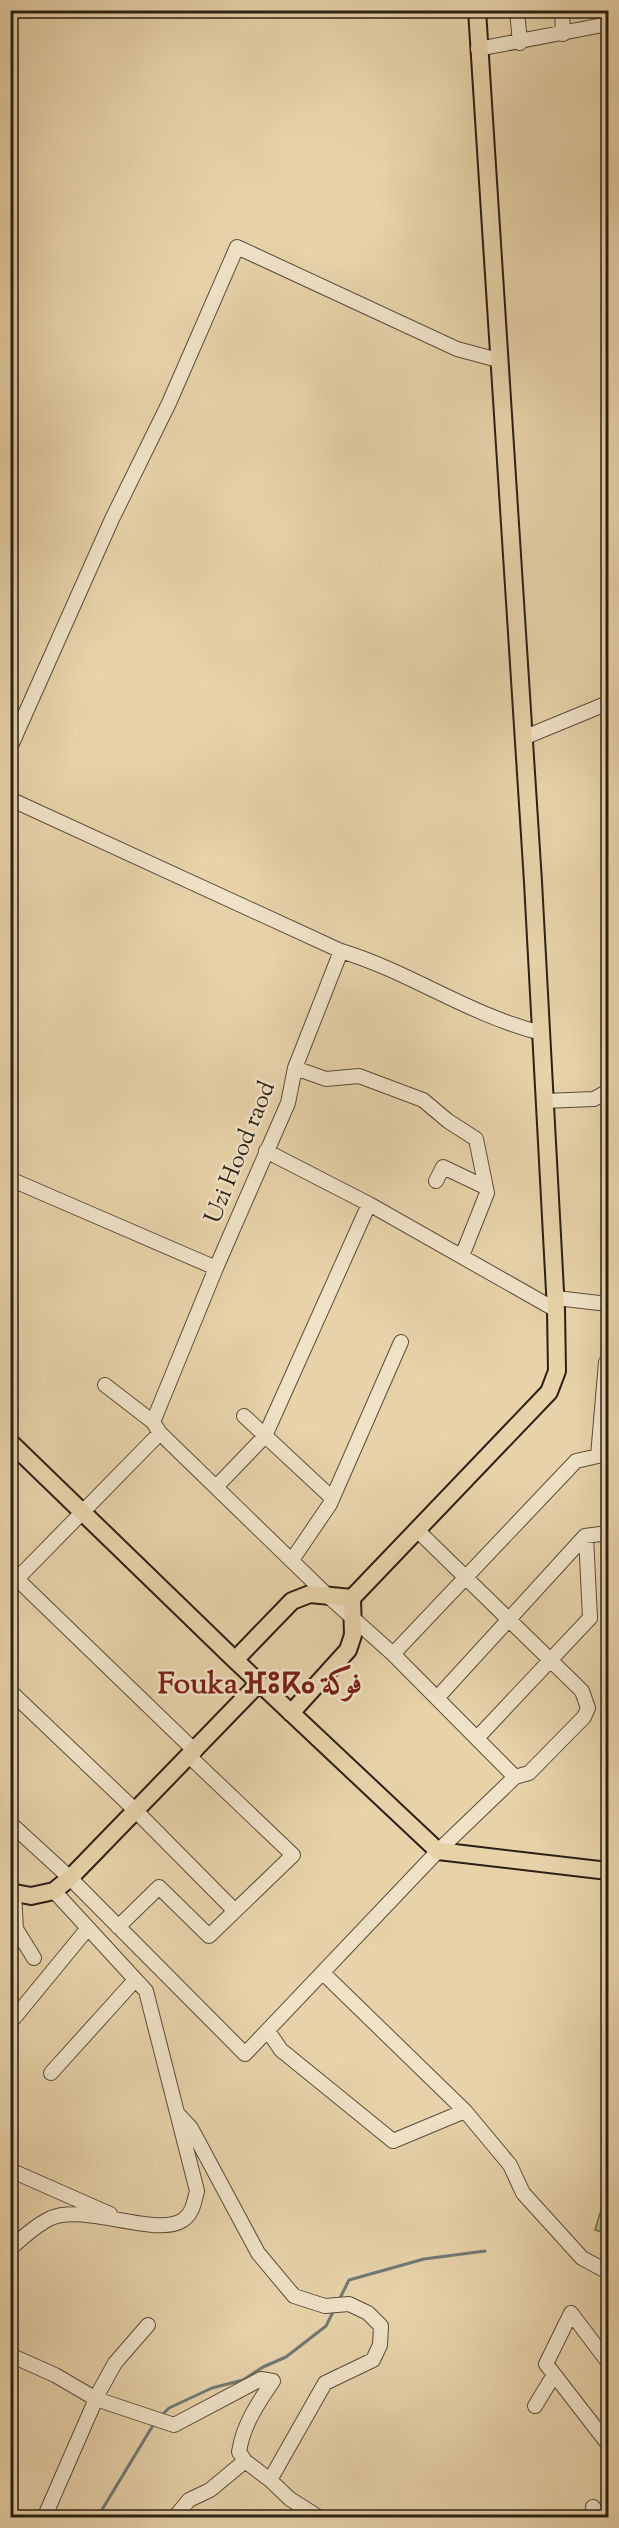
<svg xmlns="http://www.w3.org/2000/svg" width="619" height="2528" viewBox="0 0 619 2528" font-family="'Sorts Mill Goudy',Amiri,'Noto Sans Tifinagh',serif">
<rect width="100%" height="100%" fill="#e7d2a9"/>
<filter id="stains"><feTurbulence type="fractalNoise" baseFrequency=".00333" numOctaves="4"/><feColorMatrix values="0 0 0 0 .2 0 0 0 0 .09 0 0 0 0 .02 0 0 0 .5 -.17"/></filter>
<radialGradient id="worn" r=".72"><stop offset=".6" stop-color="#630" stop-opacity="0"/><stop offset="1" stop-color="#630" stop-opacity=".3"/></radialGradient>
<!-- green -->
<path fill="#bcba83" stroke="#746d4c" stroke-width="1.5" d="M 608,2187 L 608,2234 L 595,2230 Z"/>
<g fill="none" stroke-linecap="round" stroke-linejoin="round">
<!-- stream -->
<path stroke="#6f7975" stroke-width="3" d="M 338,2302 L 349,2280 L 424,2259 L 485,2251
M 160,2417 L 169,2408 L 212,2388 L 243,2380 L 263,2367 L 286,2357 L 326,2326 L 334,2310
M 97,2518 L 155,2422"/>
<defs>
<path id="minor" d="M 517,10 L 520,43
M 562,10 L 563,34
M 478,49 L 608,24
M 523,738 L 608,703
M 10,748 L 112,519 L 169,403 L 237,247 L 457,349 L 498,360
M 10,799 L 341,951
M 295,1068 L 326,1079 L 359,1076 L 423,1100 L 448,1121 L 476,1139 L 487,1193 L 462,1256
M 544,1101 L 594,1099 L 608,1091
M 266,1151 L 369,1204 L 556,1310
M 10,1179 L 216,1268
M 436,1181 L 443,1167 L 485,1187
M 556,1298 L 608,1304
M 105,1385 L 153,1422
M 244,1416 L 332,1498
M 160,1433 L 327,1595 L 393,1654 L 515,1777
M 217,1486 L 265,1436 L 369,1204
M 292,1560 L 330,1504 L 401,1342
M 17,1579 L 195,1751
M 10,1586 L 160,1433 L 153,1422 L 216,1268 L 288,1103 L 295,1068 L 341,951 C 410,972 471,1016 542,1033
M 393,1654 L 576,1461 L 598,1456 L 606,1362
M 10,1691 L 136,1811 L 235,1911
M 437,1698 L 585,1536 L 608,1533
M 477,1738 L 590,1618 L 586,1536
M 10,1823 L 70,1878 L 245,2054 L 438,1851 L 515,1777 L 529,1773 L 584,1717 L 588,1708 L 582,1691 L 417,1530
M 14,1894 L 16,1929 L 34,1958
M 118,1927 L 159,1887 L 209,1936 L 293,1855 L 189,1756
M 323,1973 L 465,2111 L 510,2165 L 523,2193 L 582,2258 L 608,2272
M 10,2023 L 88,1928
M 268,2031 L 281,2050 L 393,2141 L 465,2111
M 51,2073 L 135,1980
M 177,2113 L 191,2128 L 258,2253 L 294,2296 L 325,2306 L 349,2304 L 368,2313 L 381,2326 L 380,2345 L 373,2360 L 325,2383 L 270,2480
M 10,2170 L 110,2214
M 10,2249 C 22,2238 36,2225 51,2218 C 86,2203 156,2238 183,2220 C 193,2213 194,2202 197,2191 L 146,1991 L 54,1891
M 10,2355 L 55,2375 L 96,2399 L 174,2425 L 261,2379 L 273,2381 C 258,2403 243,2425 239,2452 L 245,2461
M 608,2362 L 571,2313 L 546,2364 L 608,2444
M 535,2406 L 554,2375
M 593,2507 L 601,2518
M 44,2518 L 99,2392 L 115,2363 L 148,2325
M 174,2518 L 189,2500 L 210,2490 L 245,2461 L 270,2480 L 290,2499 L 320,2518"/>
<path id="major" d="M 10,1442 L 235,1660 L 438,1851 L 608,1871
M 235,1660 L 292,1601 L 310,1594 L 352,1598
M 291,1713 L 348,1650 L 353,1635 L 352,1598 L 549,1392 L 557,1371 L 556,1310 L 533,882 L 477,10
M 10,1892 L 31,1896 L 54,1891 L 70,1878 L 259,1683"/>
</defs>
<!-- minor casing -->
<use href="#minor" stroke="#5b4c3b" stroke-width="16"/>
<!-- major casing -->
<use href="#major" stroke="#2c2016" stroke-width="20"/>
<!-- minor -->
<use href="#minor" stroke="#efe2c7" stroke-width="14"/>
<!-- major -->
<use href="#major" stroke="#e7d2a9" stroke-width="16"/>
</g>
<g text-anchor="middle" stroke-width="5" stroke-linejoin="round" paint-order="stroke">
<!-- street labels -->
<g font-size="24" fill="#2c2016" stroke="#efe2c7">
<text transform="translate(239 1152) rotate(-68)" y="8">Uzi Hood raod</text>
</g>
<!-- district labels -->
<g font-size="30" font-weight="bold" fill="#7a1f14" stroke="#efe2c7">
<text x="260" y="1693">Fouka ⴼⵓⴽⴰ فوكة</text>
</g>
</g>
<!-- margin -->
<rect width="619" height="2528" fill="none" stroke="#e7d2a9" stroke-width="36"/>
<rect x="12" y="12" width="595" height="2504" fill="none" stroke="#2c2016" stroke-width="3"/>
<rect x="18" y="18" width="583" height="2492" fill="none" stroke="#2c2016" stroke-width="1.5"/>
<rect width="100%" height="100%" filter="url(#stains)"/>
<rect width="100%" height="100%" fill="url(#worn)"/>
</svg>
